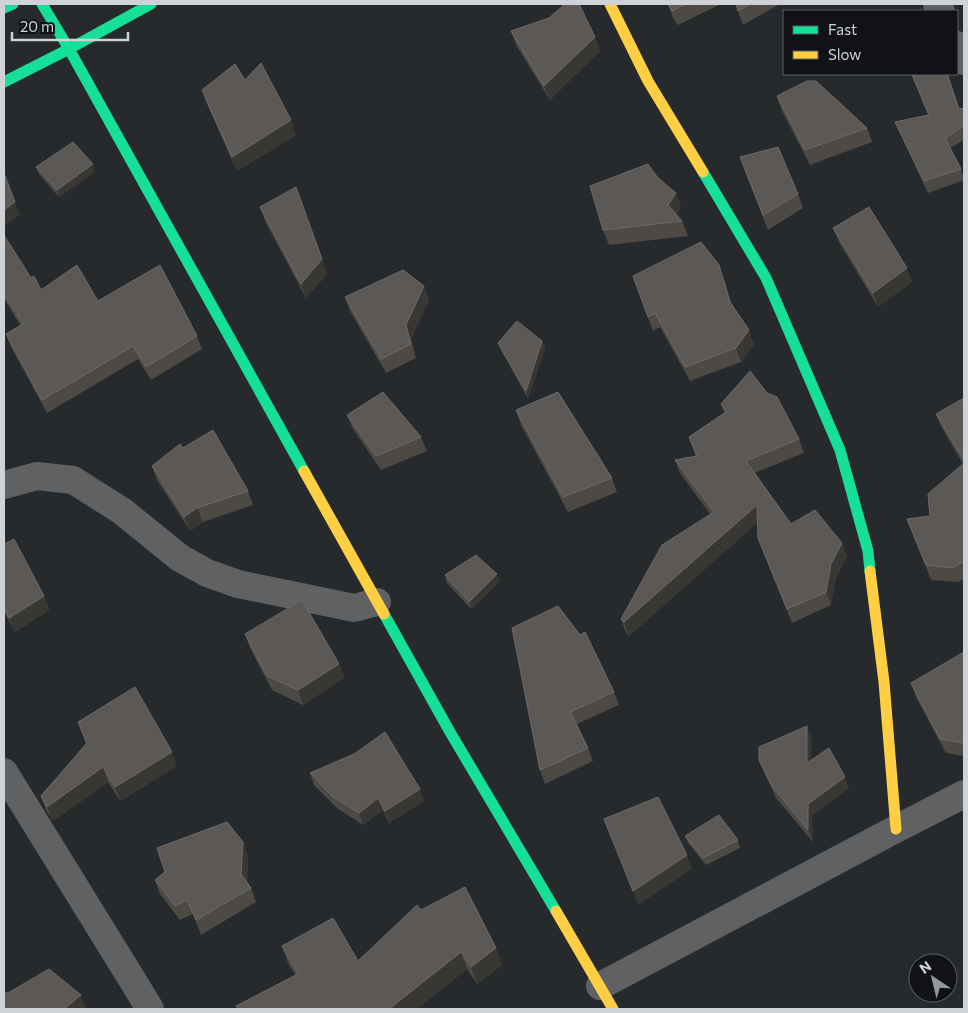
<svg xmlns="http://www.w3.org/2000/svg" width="968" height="1013" viewBox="0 0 968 1013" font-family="Commissioner,sans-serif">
<rect width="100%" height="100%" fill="#272a2c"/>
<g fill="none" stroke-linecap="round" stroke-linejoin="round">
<!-- street -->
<path stroke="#606163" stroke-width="28" d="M 937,4 L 941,11
M 957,45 L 964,61
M 4,485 L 37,476 L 73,480 L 122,511 L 180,558 L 207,573 L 238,584 L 354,608 L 377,602
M 4,772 L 133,981 L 150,1009
M 600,986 L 896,829 L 964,794"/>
<!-- fast -->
<path stroke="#16e098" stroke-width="11" d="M 42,4 L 69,49 L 304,471
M 4,8 L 13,4
M 4,82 L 69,49 L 151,4
M 703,172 L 766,278 L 840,450 L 868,551 L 870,571
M 384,614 L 450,732 L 556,911"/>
<!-- slow -->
<path stroke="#ffcf43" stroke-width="11" d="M 610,4 L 648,81 L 703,172
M 304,471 L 384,614
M 870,571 L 884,682 L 896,829
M 556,911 L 613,1009"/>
</g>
<!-- wall -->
<path fill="#4d4945" d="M 668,4 L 721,4 L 678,25 L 673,18 Z
M 736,4 L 780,4 L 743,25 L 738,11 Z
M 511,31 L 595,37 L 600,51 L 550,100 L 516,45 Z
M 911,74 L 948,74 L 959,109 L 964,108 L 964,140 L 950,148 L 961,169 L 964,180 L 928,193 L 900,133 L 895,122 L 928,115 Z
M 245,80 L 296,135 L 237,171 L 207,104 L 202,90 Z
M 777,96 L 867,128 L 872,142 L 810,165 L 782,111 Z
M 36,167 L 95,172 L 59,197 L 39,174 Z
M 745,171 L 798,194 L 803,208 L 768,230 Z
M 658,178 L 676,193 L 681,208 L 676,215 L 682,221 L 688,236 L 609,245 L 603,230 Z
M 260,207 L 327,274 L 306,298 L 265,221 Z
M 833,228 L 912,282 L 878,307 L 839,242 Z
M 4,235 L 31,278 L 41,290 L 98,301 L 197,336 L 202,349 L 151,380 L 138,359 L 47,413 L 11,347 L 6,334 L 20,325 L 4,299 Z
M 633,276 L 724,279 L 732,304 L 754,344 L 741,362 L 690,381 L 660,327 L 653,331 Z
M 424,286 L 429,300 L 411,339 L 416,358 L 386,373 L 350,311 L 345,297 Z
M 542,341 L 545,349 L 528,399 L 501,350 L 498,343 Z
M 964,398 L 964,579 L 958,582 L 931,580 L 907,519 L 930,516 L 963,464 L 942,428 L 936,414 Z
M 721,404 L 799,439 L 804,453 L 754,473 L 791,524 L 842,543 L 847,556 L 836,578 L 831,605 L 792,623 L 758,538 L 757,523 L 629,636 L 626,633 L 621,619 L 710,514 L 680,473 L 675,460 L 696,456 L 689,437 L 725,413 Z
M 516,410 L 612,478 L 617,492 L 568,512 L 521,425 Z
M 347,415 L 421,437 L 427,451 L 381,470 L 353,429 Z
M 183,448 L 248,491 L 253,505 L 203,522 L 190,531 L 157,480 L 152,466 Z
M 4,544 L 44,596 L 49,610 L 15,632 L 4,612 Z
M 445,575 L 500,581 L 471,609 L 447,583 Z
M 245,634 L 339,664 L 344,678 L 303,705 L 272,690 L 250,648 Z
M 580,635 L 614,692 L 619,705 L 577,724 L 588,748 L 593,761 L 545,784 L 540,770 Z
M 964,652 L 964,756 L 946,753 L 916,697 L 911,683 Z
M 78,722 L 177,766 L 120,801 L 108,782 L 53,821 L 46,810 L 41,796 L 86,744 Z
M 811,737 L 811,760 L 849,788 L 812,815 L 813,842 L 776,798 L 764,772 L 759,760 Z
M 310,773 L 424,801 L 389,823 L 383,810 L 363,825 L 337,808 L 314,785 Z
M 685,836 L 738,840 L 740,848 L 706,865 L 688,843 Z
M 248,856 L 247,882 L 251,888 L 256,902 L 201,935 L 193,914 L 180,920 L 160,894 L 155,880 Z
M 421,910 L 496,948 L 502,965 L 477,984 L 467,969 L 417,1009 L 237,1009 L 236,1006 L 295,975 L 288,963 L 282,946 L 358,961 Z"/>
<!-- shaded-wall -->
<path fill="#383734" d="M 595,37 L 600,51 L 550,100 L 544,86 Z
M 291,120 L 296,135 L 237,171 L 232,157 Z
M 93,164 L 95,172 L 59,197 L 57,190 Z
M 676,193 L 681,208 L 673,219 L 668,205 Z
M 15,202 L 20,215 L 4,226 L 4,210 Z
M 322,259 L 327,274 L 306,298 L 301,284 Z
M 719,265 L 724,279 L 736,316 L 730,302 Z
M 907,268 L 912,282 L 878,307 L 873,293 Z
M 424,286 L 429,300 L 411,339 L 416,358 L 406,325 Z
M 749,330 L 754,344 L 741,362 L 736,348 Z
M 542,341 L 545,349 L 528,399 L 526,391 Z
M 757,505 L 762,519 L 629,636 L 624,622 Z
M 197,508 L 203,522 L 190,531 L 184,517 Z
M 842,543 L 847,556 L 836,578 L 831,605 L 826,592 L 831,564 Z
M 497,574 L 500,581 L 471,609 L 469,602 Z
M 44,596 L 49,610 L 15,632 L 9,618 Z
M 339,664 L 344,678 L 303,705 L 298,690 Z
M 807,726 L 811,737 L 812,774 L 807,763 Z
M 172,752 L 177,766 L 120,801 L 115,787 Z
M 103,767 L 108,782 L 53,821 L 47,807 Z
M 845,777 L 849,788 L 812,815 L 813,842 L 808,830 L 808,804 Z
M 420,789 L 424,801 L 389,823 L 385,811 Z
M 378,798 L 383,810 L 363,825 L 359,813 Z
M 243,842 L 248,856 L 246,888 L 241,874 Z
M 687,855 L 692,869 L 638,905 L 633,891 Z
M 496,948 L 502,965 L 477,984 L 471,967 Z
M 461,952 L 467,969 L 417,1009 L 389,1009 Z
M 81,995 L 86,1008 L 84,1009 L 64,1009 Z"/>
<!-- building -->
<path fill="#5b5855" stroke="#6d6b69" d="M 565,4 L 579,4 L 595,37 L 544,86 L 511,31 L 549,18 Z
M 668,4 L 686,4 L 672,11 Z
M 736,4 L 750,4 L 738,11 Z
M 261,63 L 291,120 L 232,157 L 202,90 L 235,64 L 245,80 Z
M 912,74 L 947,74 L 959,109 L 964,108 L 964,126 L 945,138 L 961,169 L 924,181 L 895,122 L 929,115 Z
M 807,81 L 816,81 L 867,128 L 805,150 L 777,96 Z
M 73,142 L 93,164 L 57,190 L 36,167 Z
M 778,147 L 798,194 L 763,215 L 740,157 Z
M 648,164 L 658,178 L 676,193 L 668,205 L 682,221 L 603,230 L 590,186 Z
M 4,173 L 15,202 L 4,210 Z
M 296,187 L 322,259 L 301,284 L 260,207 Z
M 869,207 L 907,268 L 873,293 L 833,228 Z
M 4,235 L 31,278 L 34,276 L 41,290 L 77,265 L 98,301 L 160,265 L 197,336 L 146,367 L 133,346 L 42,400 L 6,334 L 23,324 L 4,294 Z
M 701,242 L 719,265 L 730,302 L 749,330 L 736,348 L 685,367 L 655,313 L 648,317 L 633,276 Z
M 403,270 L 424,286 L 406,325 L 411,344 L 381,359 L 345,297 Z
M 517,321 L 542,341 L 526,391 L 498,343 Z
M 750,371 L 767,393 L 777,397 L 799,439 L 746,461 L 791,524 L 815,510 L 842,543 L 831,564 L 826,592 L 787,609 L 758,538 L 757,505 L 624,622 L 621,619 L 662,545 L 714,512 L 675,460 L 697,456 L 689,437 L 726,412 L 721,404 Z
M 383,392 L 421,437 L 376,456 L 347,415 Z
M 558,392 L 612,478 L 563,497 L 516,410 Z
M 964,398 L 964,460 L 936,414 Z
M 213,430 L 248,491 L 197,508 L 184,517 L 152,466 L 180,444 L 183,448 Z
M 964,463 L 964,561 L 953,568 L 926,565 L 907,519 L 930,516 L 928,494 Z
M 14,539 L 44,596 L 9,618 L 4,608 L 4,544 Z
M 476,555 L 497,574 L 469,602 L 445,575 Z
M 302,600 L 339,664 L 298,690 L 267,676 L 245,634 Z
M 558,606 L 580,635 L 585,632 L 614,692 L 570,712 L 588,748 L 540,770 L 512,628 Z
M 964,652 L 964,743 L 940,739 L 911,683 Z
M 135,687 L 172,752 L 115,787 L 103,767 L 47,807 L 41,796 L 87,743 L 78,722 Z
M 807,726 L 807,763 L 829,748 L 845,777 L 808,804 L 808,830 L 772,786 L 759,760 L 759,747 Z
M 385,732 L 420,789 L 385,811 L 378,798 L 359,813 L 333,797 L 310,773 L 354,754 Z
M 658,797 L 687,855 L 633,891 L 604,819 Z
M 719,815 L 738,840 L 703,858 L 685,836 Z
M 227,822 L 243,842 L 241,874 L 251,888 L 196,920 L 187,900 L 175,906 L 155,880 L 165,872 L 157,848 Z
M 465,887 L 496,948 L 471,967 L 461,952 L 389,1009 L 239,1009 L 236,1006 L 298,974 L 282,946 L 333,918 L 358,961 L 417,905 L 421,910 Z
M 49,969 L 81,995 L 64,1009 L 4,1009 L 4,993 L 8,993 Z"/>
<!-- border -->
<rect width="968" height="1013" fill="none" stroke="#cfd3d7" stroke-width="10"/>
<!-- legend -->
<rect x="783" y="10" width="175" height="65" fill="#101215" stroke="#5c5f63"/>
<rect x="793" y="26" width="25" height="8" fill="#16e098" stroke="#5c5f63"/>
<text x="828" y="35" font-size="15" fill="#cfd3d7">Fast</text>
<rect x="793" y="51" width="25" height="8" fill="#ffcf43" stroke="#5c5f63"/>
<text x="828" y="60" font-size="15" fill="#cfd3d7">Slow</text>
<!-- north arrow -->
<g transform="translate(933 978) rotate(325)"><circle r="24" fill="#101215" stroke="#5c5f63"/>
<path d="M0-4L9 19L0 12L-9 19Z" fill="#94989b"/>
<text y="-8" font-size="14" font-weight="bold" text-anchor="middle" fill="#cfd3d7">N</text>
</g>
<!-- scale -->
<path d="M12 32v8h116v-8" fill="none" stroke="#cfd3d7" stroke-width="2.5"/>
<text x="20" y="32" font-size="15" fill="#cfd3d7" stroke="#101215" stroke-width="4" paint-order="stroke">20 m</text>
</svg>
